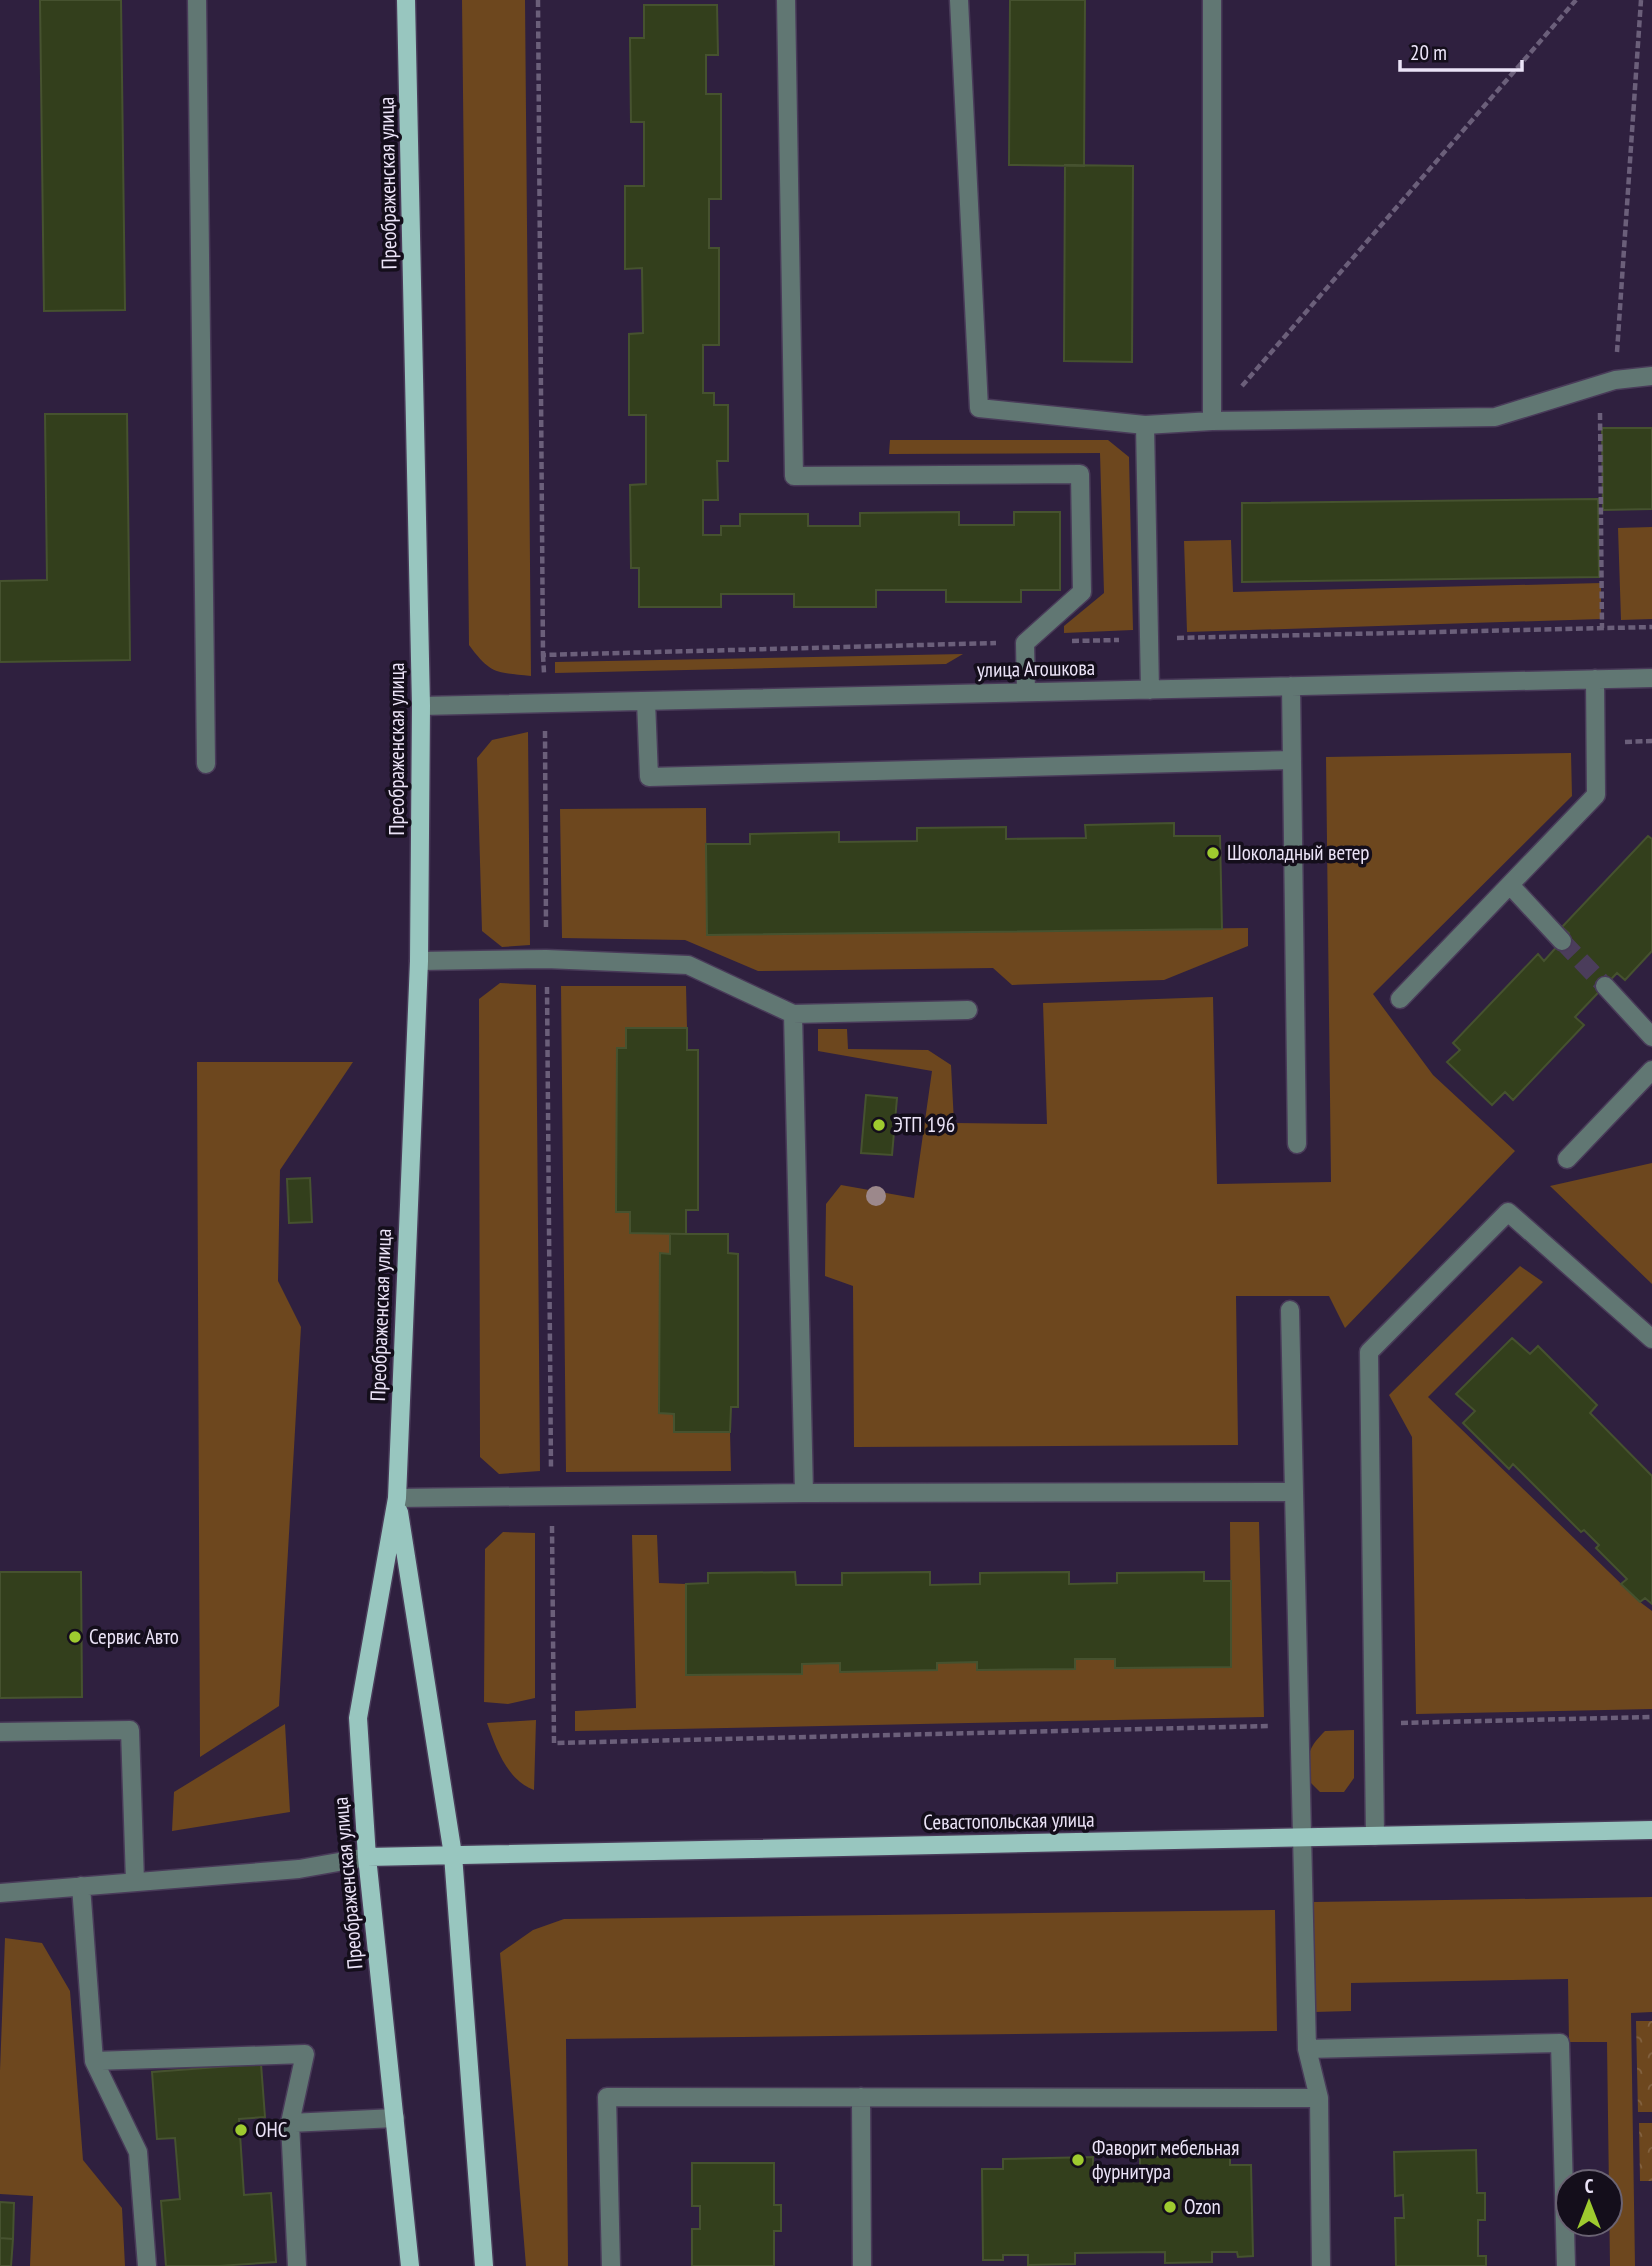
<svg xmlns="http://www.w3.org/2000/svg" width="1652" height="2266" viewBox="0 0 1652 2266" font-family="'PT Sans Narrow',sans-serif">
<defs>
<pattern id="forest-crowns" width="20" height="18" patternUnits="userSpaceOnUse" patternTransform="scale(1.75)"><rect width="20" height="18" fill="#6d471e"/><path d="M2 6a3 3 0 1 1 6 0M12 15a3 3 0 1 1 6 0" fill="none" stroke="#82613f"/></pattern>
</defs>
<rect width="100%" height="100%" fill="#2f203f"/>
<!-- green -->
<path fill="#6d471e" d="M 462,0 L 525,0 L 531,676 C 496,672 491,675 469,645 Z
M 890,440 L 1108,440 L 1129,457 L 1133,630 L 1064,633 L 1064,626 L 1104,593 L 1100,453 L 889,454 Z
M 1652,527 L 1652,619 L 1621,620 L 1618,528 Z
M 1231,540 L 1233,592 L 1601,583 L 1601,619 L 1187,632 L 1184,541 Z
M 963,654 L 946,664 L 555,673 L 555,662 Z
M 528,732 L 530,945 L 502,947 L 482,931 L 477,758 L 492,740 Z
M 1571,753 L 1572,796 L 1373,994 L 1433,1075 L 1515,1151 L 1345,1328 L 1329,1296 L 1236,1296 L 1238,1445 L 854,1447 L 853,1286 L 825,1276 L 826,1204 L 841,1185 L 914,1198 L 932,1071 L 818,1051 L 818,1029 L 847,1029 L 848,1049 L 928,1050 L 951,1065 L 954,1123 L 1047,1124 L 1043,1003 L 1213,997 L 1217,1184 L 1331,1182 L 1326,757 Z
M 706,808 L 707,935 L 1248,928 L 1248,946 L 1164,980 L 1012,985 L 993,968 L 758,971 L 685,940 L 562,938 L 560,809 Z
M 500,983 L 536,985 L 540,1471 L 499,1474 L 480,1457 L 479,999 Z
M 561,986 L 686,986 L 687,1028 L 626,1028 L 626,1048 L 617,1049 L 616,1211 L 630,1212 L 630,1233 L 670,1234 L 670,1254 L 661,1253 L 674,1431 L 730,1432 L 731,1471 L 566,1472 Z
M 197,1062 L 353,1062 L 280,1170 L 278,1281 L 301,1327 L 279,1706 L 200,1757 Z
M 1652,1163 L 1652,1284 L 1550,1186 Z
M 1520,1266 L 1543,1282 L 1428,1397 L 1640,1602 L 1652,1611 L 1652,1709 L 1416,1714 L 1412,1437 L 1389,1395 Z
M 1230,1522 L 1259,1522 L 1264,1717 L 575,1731 L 575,1711 L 636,1708 L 632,1535 L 657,1535 L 659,1583 L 686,1584 L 686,1674 L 802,1664 L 840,1663 L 841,1672 L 937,1670 L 937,1663 L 977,1662 L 977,1670 L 1075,1659 L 1115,1659 L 1116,1668 L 1231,1667 Z
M 503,1532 L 535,1533 L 535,1698 L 508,1704 L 484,1702 L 485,1549 Z
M 536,1720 L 534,1790 C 507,1780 496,1748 487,1723 Z
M 285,1724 L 290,1812 L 172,1831 L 174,1792 Z
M 1354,1730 L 1354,1778 L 1344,1792 L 1320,1792 L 1309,1781 C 1308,1755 1306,1750 1325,1731 Z
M 1652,1897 L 1652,2012 L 1631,2013 L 1635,2266 L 1610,2266 L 1607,2042 L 1569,2042 L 1568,1979 L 1351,1983 L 1351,2011 L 1314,2012 L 1313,1902 Z
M 1275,1910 L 1277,2031 L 566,2039 L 568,2266 L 526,2266 L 500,1953 L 533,1930 L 564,1919 Z
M 5,1938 L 42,1943 L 70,1991 L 83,2160 L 122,2208 L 125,2266 L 30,2266 L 33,2196 L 0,2194 L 0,2071 Z"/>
<!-- forest -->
<path fill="url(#forest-crowns)" d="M 1636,2021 L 1652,2021 L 1652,2112 L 1638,2112 Z
M 1639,2123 L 1652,2123 L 1652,2181 L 1640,2181 Z"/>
<!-- building -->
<path fill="#333f1c" stroke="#46522f" stroke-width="2" d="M 40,0 L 121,0 L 125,310 L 44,311 Z
M 1010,0 L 1085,0 L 1084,166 L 1009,165 Z
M 644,5 L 717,5 L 718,55 L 706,55 L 706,94 L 721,94 L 721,199 L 709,199 L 709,248 L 719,248 L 719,345 L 703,345 L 703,393 L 714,393 L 714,405 L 728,405 L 728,461 L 717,461 L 718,500 L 703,500 L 703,535 L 721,535 L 721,526 L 740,526 L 740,514 L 808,514 L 808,526 L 860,526 L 860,513 L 959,512 L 959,525 L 1014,525 L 1014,512 L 1060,512 L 1060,590 L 1021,590 L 1021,602 L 946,602 L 946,590 L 876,590 L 876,607 L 794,607 L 794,594 L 721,594 L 721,607 L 639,607 L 639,568 L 631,568 L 630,485 L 646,484 L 646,415 L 629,415 L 629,334 L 643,333 L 642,268 L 625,269 L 625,186 L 644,186 L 644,122 L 631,122 L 630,38 L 644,38 Z
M 1065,165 L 1133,166 L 1132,362 L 1064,361 Z
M 45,414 L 127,414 L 130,660 L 0,662 L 0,581 L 47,580 Z
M 1602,428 L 1652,428 L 1652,509 L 1603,510 Z
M 1598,499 L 1599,577 L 1242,582 L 1242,503 Z
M 1174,823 L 1174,836 L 1220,836 L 1222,929 L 707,935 L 706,844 L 750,844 L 750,834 L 839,832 L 839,842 L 917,841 L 917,828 L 1006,827 L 1006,839 L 1086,838 L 1085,825 Z
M 1648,836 L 1652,839 L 1652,951 L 1625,980 L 1617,973 L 1575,1017 L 1584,1025 L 1513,1100 L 1505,1092 L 1492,1105 L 1447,1062 L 1460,1050 L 1453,1043 L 1538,954 L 1544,961 L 1569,933 L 1562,927 Z
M 626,1028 L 687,1028 L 687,1050 L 698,1050 L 698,1210 L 686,1210 L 686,1234 L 630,1233 L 630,1212 L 616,1212 L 617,1048 L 626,1048 Z
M 866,1095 L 897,1098 L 892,1155 L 861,1153 Z
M 310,1178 L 312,1222 L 289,1223 L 287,1179 Z
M 670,1234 L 728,1234 L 728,1253 L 738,1254 L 738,1407 L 731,1407 L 730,1432 L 674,1432 L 674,1414 L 659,1413 L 660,1253 L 670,1254 Z
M 1512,1338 L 1530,1354 L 1538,1346 L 1597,1405 L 1590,1413 L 1652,1476 L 1652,1604 L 1645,1598 L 1640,1602 L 1621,1584 L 1627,1579 L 1596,1548 L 1599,1545 L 1584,1530 L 1581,1532 L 1513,1464 L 1509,1469 L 1463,1423 L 1475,1411 L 1456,1394 Z
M 0,1572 L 81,1572 L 82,1697 L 0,1698 Z
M 795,1572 L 796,1585 L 842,1585 L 842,1573 L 930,1572 L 930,1585 L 980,1584 L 980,1573 L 1069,1572 L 1069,1584 L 1117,1583 L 1117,1573 L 1204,1572 L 1204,1581 L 1231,1581 L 1231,1667 L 1115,1668 L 1115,1659 L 1075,1659 L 1075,1669 L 977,1670 L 977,1662 L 937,1663 L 937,1670 L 840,1672 L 840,1663 L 802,1664 L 802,1674 L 686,1675 L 686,1584 L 708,1583 L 708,1573 Z
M 261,2064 L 265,2117 L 239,2119 L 244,2195 L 271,2193 L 276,2262 L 219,2266 L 166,2266 L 161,2201 L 180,2199 L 175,2138 L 157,2139 L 152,2072 Z
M 1476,2150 L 1477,2193 L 1485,2193 L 1485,2220 L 1478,2220 L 1478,2256 L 1486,2256 L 1486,2266 L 1396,2266 L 1395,2218 L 1404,2218 L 1403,2195 L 1395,2196 L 1394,2152 Z
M 1230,2156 L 1230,2165 L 1251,2165 L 1253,2256 L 1238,2257 L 1237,2252 L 1212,2252 L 1212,2262 L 1165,2263 L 1165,2252 L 1075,2253 L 1075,2264 L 1028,2265 L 1028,2255 L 1003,2255 L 1003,2260 L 983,2260 L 982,2169 L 1003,2169 L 1003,2159 L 1093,2157 L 1093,2167 L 1140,2167 L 1140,2157 Z
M 692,2163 L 774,2163 L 774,2205 L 781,2205 L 781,2231 L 774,2231 L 774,2266 L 692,2266 L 692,2229 L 700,2229 L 700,2206 L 692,2206 Z
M 0,2202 L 14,2203 L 13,2239 L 0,2238 Z
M 0,2238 L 13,2239 L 11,2266 L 0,2266 Z"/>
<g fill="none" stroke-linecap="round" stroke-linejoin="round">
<!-- minor-tunnel -->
<path stroke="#4b3d5b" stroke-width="18" stroke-dasharray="18 9" stroke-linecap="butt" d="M 1562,941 L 1605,986"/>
<defs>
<path id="minor" d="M 197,0 L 206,764
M 786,0 L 794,476 L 1080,474 L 1082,592 L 1025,643 L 1026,692
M 959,0 L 979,408 L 1145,425 L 1212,421 L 1495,417 L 1615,380 L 1652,376
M 1212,0 L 1212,421
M 1145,425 L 1150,690
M 1291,686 L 1297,1144
M 646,701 L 649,777 L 1292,760
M 421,706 L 1652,678
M 1510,885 L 1562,941
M 419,961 L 546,959 L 688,965 L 793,1014 L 968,1010
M 1605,986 L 1652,1037
M 1400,999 L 1596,795 L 1595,679
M 793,1014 L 804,1493
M 1567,1159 L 1652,1070
M 1290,1310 L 1294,1492
M 397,1498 L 804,1493 L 1294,1492 L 1307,2049 L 1319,2098 L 1321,2266
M 0,1732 L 130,1730 L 135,1881
M 1375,1836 L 1369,1352 L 1508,1212 L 1652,1339
M 81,1886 L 94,2061 L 305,2054 L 290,2123 L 297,2266
M 0,1893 L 299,1869 L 367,1857
M 1307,2049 L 1560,2043 L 1566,2266
M 94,2061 L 138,2152 L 147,2266
M 861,2097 L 862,2266
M 290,2123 L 395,2118
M 611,2266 L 607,2097 L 1319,2098"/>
<path id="major" d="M 406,0 L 421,706 L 419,961 L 397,1498 L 358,1718 L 367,1857 L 410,2266
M 399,1512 L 453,1855 L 484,2266
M 367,1857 L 1652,1830"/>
</defs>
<!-- minor casing -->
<use href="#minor" stroke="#493b59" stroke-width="21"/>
<!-- major casing -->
<use href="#major" stroke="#493b59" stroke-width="21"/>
<!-- path -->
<path stroke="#6b5f7a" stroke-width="4.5" stroke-dasharray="7 3.5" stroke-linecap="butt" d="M 538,0 L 543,655 L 996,643
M 1617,352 L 1641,0
M 1242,386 L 1576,0
M 1600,413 L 1602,628
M 1177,638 L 1652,627
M 1072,641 L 1119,640
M 543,655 L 544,673
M 545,731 L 546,929
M 1625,742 L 1652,741
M 547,987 L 551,1468
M 552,1526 L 554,1743 L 1270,1726
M 1401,1723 L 1652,1717"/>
<!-- minor -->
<use href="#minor" stroke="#617773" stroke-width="18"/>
<!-- major -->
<use href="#major" stroke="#98c6bf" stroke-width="18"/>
</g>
<!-- trees -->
<circle fill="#9c888b" cx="876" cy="1196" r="10"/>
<!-- markers -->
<g fill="#9eca2f" stroke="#140e1b" stroke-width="2.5">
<circle cx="1213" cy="853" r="7"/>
<circle cx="879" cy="1125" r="7"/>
<circle cx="75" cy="1637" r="7"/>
<circle cx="241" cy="2130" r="7"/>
<circle cx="1078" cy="2160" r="7"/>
<circle cx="1170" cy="2207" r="7"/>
</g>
<g text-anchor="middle" stroke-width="7" stroke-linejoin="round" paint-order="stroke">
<!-- street labels -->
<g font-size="21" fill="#ebe3f7" stroke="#140e1b">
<text transform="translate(388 183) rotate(-91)" y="7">Преображенская улица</text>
<text transform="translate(1036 669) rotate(-1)" y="7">улица Агошкова</text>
<text transform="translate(397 749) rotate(-90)" y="7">Преображенская улица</text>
<text transform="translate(381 1315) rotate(-88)" y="7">Преображенская улица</text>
<text transform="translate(1009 1821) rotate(-1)" y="7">Севастопольская улица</text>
<text transform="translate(348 1883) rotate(-95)" y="7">Преображенская улица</text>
</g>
<!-- poi labels -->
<g font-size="21" fill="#ebe3f7" stroke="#140e1b" text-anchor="start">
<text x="1227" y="860">Шоколадный ветер</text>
<text x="893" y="1132">ЭТП 196</text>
<text x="89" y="1644">Сервис Авто</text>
<text x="255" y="2137">ОНС</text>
<text x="1092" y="2155">Фаворит мебельная<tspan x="1092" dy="24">фурнитура</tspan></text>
<text x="1184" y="2214">Ozon</text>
</g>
</g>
<!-- north arrow -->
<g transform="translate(1589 2203)"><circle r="33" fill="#140e1b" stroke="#6a6373" stroke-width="2"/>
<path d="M0-5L12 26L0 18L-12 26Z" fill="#9eca2f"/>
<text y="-10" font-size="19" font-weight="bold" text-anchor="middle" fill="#ebe3f7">С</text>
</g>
<!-- scale -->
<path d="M1400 60v10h122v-10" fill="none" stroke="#ebe3f7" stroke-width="3.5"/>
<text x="1410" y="60" font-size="21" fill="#ebe3f7" stroke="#140e1b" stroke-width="5" paint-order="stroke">20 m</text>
</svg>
